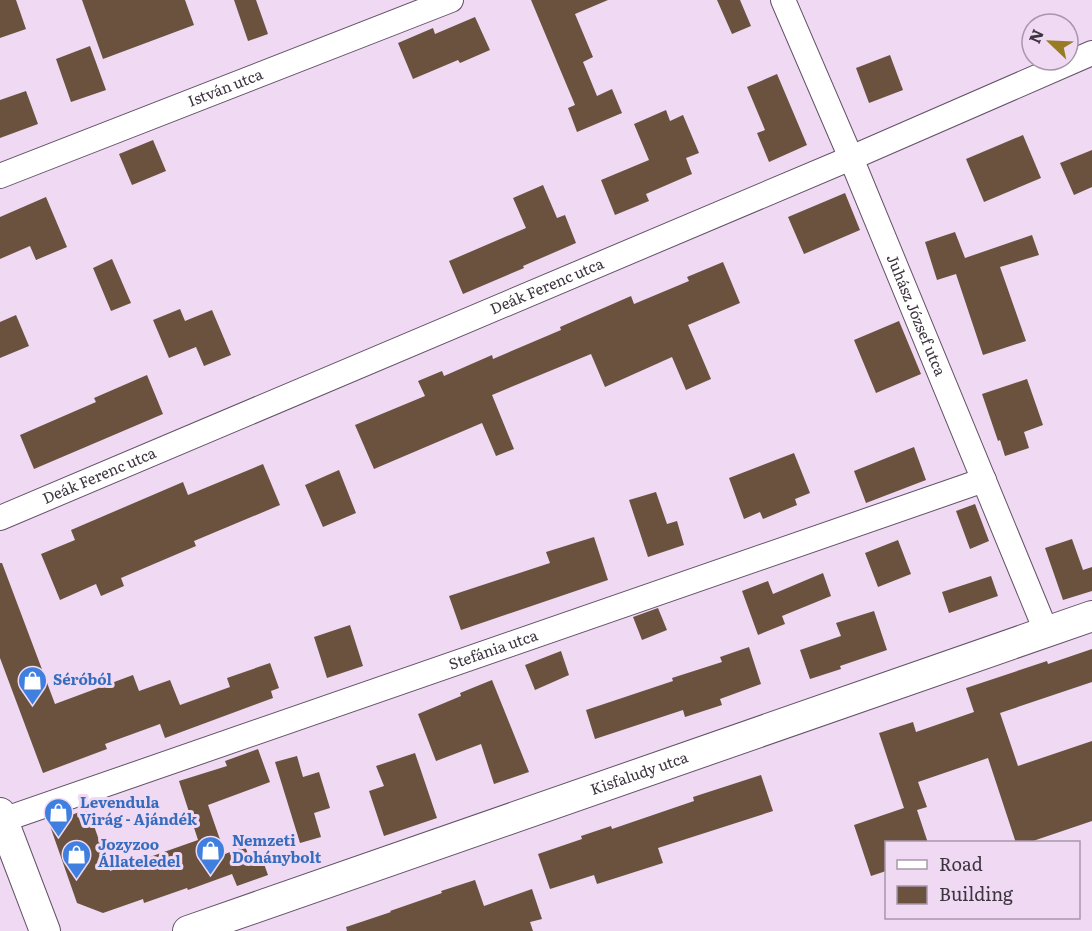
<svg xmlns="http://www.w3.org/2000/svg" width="1092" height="931" viewBox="0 0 1092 931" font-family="Literata,serif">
<rect width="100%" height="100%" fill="#efd9f3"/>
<!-- building -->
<path fill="#6a523f" d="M 0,0 L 16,0 L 26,29 L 0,38 Z
M 82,0 L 185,0 L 194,25 L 103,59 Z
M 234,0 L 256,0 L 268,34 L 248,41 Z
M 531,0 L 608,0 L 575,14 L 593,57 L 583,62 L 597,96 L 612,89 L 622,113 L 577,132 L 568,108 L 575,105 Z
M 717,0 L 740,0 L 751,26 L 732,34 Z
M 475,17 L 490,50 L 460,63 L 458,60 L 413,79 L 398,43 L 433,28 L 435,34 Z
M 90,46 L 106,90 L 71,102 L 56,59 Z
M 890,55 L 903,90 L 869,103 L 856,68 Z
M 777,74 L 807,145 L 769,162 L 757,133 L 765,130 L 747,87 Z
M 26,91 L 38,124 L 0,138 L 0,100 Z
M 666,110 L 670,121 L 683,115 L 699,153 L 686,158 L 692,174 L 646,194 L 649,201 L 615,215 L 601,180 L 649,160 L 634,124 Z
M 1023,135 L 1041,178 L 984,202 L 966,159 Z
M 153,140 L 166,171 L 132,185 L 119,154 Z
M 1092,150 L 1092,187 L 1074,195 L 1060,163 Z
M 543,185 L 557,218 L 565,215 L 576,243 L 523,266 L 524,268 L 463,294 L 449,261 L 526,228 L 513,198 Z
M 845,193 L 860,230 L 804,254 L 788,217 Z
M 46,197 L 67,247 L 36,260 L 30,246 L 0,259 L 0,217 Z
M 955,232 L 965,258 L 1032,235 L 1039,255 L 1000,267 L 1026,341 L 983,355 L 956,274 L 937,280 L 925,242 Z
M 112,259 L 131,303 L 111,311 L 93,268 Z
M 723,262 L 740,303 L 688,325 L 711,379 L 686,390 L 672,357 L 605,387 L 591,354 L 492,395 L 514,449 L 496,456 L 482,423 L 374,469 L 355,425 L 425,396 L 418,381 L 442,371 L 444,376 L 492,355 L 493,359 L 561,330 L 560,327 L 631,296 L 634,304 L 689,281 L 687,277 Z
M 180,309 L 185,321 L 212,310 L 231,355 L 204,366 L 196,347 L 169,358 L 153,320 Z
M 16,315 L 29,346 L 0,358 L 0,322 Z
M 899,321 L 921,374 L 876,393 L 854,340 Z
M 147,375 L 163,414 L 34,469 L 20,435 L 96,402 L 94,398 Z
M 1027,379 L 1043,425 L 1024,432 L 1029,448 L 1005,456 L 1000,440 L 998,441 L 982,394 Z
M 914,447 L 926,480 L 866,503 L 854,471 Z
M 794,453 L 810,493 L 795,499 L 797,505 L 763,519 L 760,512 L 744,519 L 729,478 Z
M 263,464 L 280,505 L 194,541 L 196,546 L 121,578 L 124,586 L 101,596 L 96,584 L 60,600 L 41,554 L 75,540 L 71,530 L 183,482 L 188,495 Z
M 339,470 L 356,513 L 323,527 L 305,485 Z
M 656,492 L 667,524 L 677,521 L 684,545 L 648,557 L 629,500 Z
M 975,504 L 989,541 L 970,549 L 956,511 Z
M 594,537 L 608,580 L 461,630 L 449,596 L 550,563 L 546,552 Z
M 1072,539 L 1083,570 L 1092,567 L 1092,591 L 1063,600 L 1045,548 Z
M 898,540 L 911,574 L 878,587 L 865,553 Z
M 0,563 L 2,563 L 55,704 L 133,675 L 139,691 L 170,680 L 180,705 L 230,687 L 227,678 L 270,663 L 279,688 L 271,691 L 273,698 L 165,738 L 160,724 L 105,744 L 107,749 L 43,773 L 0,658 Z
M 823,573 L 831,596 L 782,616 L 785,624 L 758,635 L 742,591 L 768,581 L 773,594 Z
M 991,576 L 998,596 L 949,613 L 942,592 Z
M 658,608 L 667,630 L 642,640 L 633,617 Z
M 874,611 L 887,650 L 840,666 L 841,669 L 810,679 L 800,650 L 841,636 L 836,623 Z
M 350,625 L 363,666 L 327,678 L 314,637 Z
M 749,647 L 761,684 L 720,699 L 722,705 L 685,717 L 683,710 L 595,739 L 586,710 L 673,681 L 672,678 L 722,662 L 720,657 Z
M 1092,649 L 1092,682 L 1000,713 L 1018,766 L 1092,741 L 1092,821 L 1027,843 L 1016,843 L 988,758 L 918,782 L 927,807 L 917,810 L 928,843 L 886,843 L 886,871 L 871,876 L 854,825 L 904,808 L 879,733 L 913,722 L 916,732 L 974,712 L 966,688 L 1047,661 L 1048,664 Z
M 561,651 L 569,675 L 535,690 L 525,665 Z
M 492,680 L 529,772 L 494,784 L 481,744 L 436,761 L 418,714 L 461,696 L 460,693 Z
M 258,749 L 270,782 L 208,805 L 225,854 L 245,846 L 248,854 L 259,850 L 268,875 L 237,886 L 232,874 L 188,890 L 187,888 L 144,903 L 143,899 L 103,913 L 77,903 L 49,823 L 88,809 L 110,871 L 198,840 L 179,781 L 227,766 L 225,761 Z
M 415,753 L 437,818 L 384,836 L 369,791 L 384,786 L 376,766 Z
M 297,756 L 303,777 L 319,772 L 330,808 L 314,813 L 321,837 L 300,843 L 275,762 Z
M 761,775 L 773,811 L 658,848 L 663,863 L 597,884 L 594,875 L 550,889 L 538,854 L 582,839 L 581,836 L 611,826 L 612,829 L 694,801 L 693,797 Z
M 475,880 L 484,906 L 532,889 L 542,919 L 530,922 L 533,931 L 347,931 L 346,927 L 391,912 L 390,911 L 442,893 L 441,891 Z"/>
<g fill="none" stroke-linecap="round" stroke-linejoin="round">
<defs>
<g id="minor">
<path id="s1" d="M 783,0 L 851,158 L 1046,631"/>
<path id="s2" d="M 0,176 L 451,0"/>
<path id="s3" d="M 0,518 L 851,158 L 1092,53"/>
<path id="s4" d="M 3,820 L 984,480"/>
</g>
<g id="tertiary">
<path d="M 0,813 L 45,931"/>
<path id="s5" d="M 188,931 L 1092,616"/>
</g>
</defs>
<!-- minor casing -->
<use href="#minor" stroke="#645167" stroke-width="26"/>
<!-- tertiary casing -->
<use href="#tertiary" stroke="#645167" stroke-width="32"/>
<!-- minor -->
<use href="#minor" stroke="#fff" stroke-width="24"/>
<!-- tertiary -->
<use href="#tertiary" stroke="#fff" stroke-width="30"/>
</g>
<!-- icons -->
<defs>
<symbol id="shop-pin" viewBox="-11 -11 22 30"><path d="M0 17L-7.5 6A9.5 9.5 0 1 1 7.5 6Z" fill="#3f7fe0" stroke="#efd9f3"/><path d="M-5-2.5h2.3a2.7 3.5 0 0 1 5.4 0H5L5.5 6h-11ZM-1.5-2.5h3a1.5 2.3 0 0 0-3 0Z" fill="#fff"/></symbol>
</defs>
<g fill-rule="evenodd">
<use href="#shop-pin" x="16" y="664" width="33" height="45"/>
<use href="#shop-pin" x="42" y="796" width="33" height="45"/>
<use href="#shop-pin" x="194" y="834" width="33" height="45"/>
<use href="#shop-pin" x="60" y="838" width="33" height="45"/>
</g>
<g text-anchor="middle" stroke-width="6" stroke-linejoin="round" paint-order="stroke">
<!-- street labels -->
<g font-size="15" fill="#3d343f" stroke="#efd9f3">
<text dy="5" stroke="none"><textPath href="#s2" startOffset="242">István utca</textPath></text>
<text dy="5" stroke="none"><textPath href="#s3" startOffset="594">Deák Ferenc utca</textPath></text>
<text dy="5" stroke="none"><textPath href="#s1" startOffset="342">Juhász József utca</textPath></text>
<text dy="5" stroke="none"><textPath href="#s3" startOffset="108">Deák Ferenc utca</textPath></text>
<text dy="5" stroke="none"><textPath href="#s4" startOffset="519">Stefánia utca</textPath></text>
<text dy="5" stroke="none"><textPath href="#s5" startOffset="478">Kisfaludy utca</textPath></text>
</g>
<!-- shop labels -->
<g font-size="15" font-weight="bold" fill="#366cbe" stroke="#efd9f3" text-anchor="start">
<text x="53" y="685">Séróból</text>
<text x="80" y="808">Levendula<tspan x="80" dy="17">Virág - Ajándék</tspan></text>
<text x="232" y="846">Nemzeti<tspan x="232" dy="17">Dohánybolt</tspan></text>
<text x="98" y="850">Jozyzoo<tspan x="98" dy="17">Állateledel</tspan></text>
</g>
</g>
<!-- legend -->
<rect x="885" y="841" width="195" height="78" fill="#efd9f3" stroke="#a897ab" stroke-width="1.5"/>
<rect x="897" y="860" width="30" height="9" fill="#ffffff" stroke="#a897ab" stroke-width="1.5"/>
<text x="939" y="871" font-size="18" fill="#3d343f">Road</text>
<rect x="897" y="886" width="30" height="18" fill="#6a523f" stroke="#a897ab" stroke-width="1.5"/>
<text x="939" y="901" font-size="18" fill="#3d343f">Building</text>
<!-- north arrow -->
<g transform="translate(1050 42) rotate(293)"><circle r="28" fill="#efd9f3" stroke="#a897ab" stroke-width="1.5"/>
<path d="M0-4.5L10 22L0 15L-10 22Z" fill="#977c24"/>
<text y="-9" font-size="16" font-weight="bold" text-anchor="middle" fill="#3d343f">N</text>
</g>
</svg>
